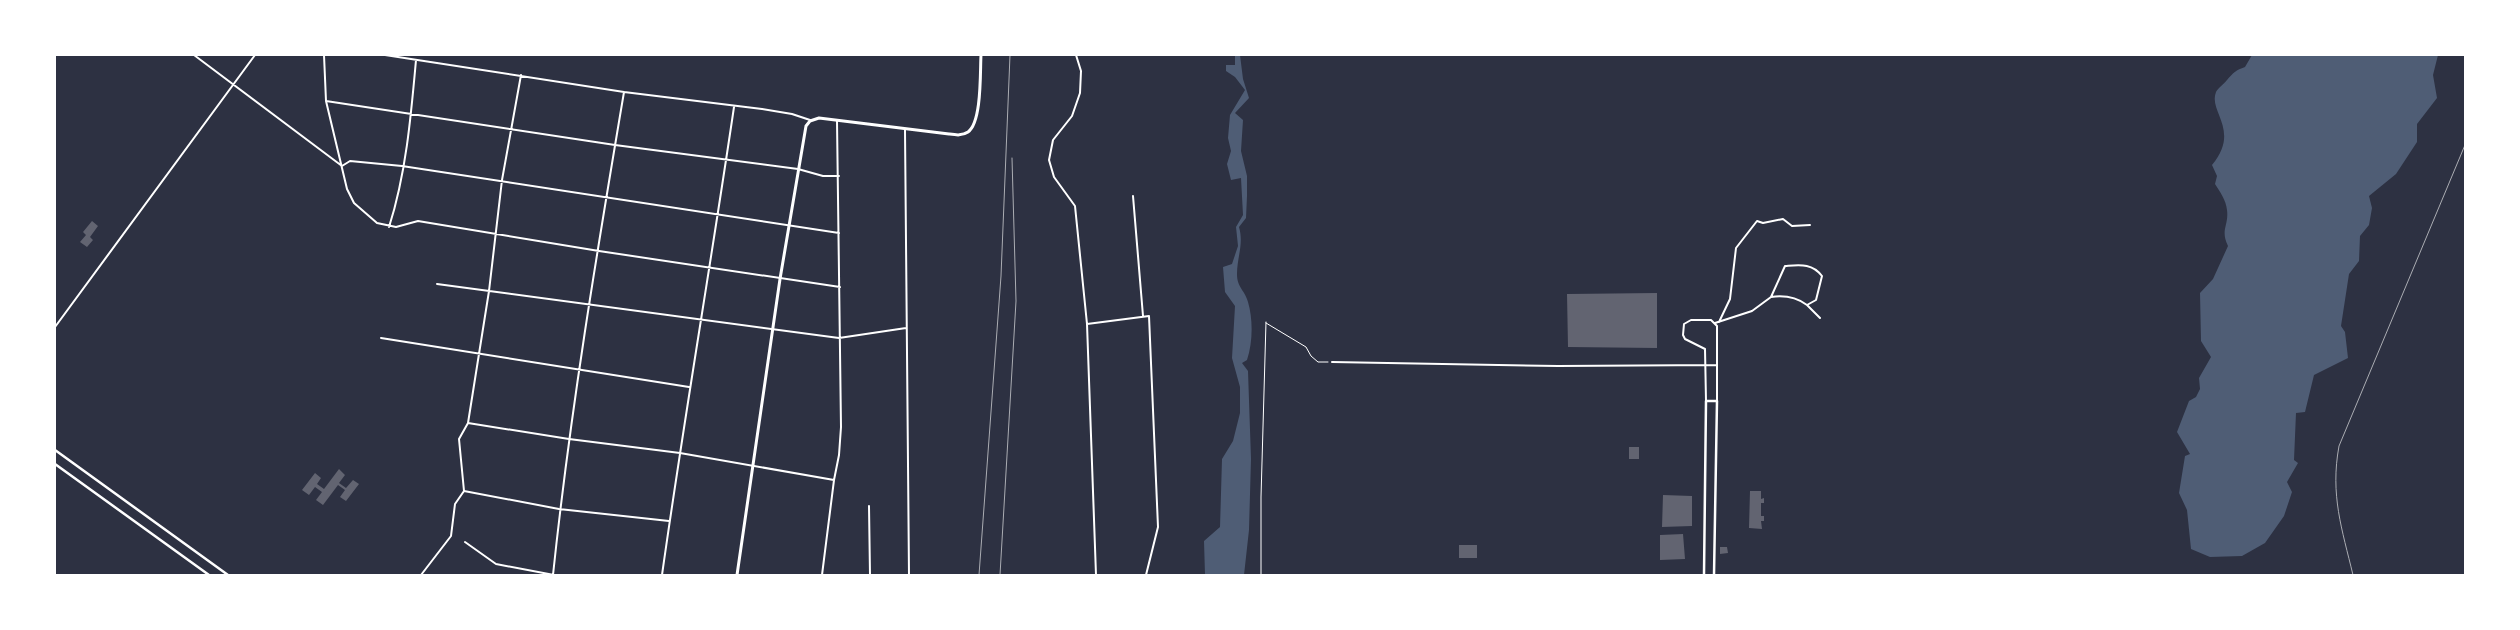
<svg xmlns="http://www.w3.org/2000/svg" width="2520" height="630" viewBox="0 0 2520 630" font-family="Helvetica,sans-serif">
<rect width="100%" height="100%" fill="#2d3142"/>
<!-- water -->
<path fill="#4f5d75" d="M 1235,55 L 1240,55 L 1243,79 L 1249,98 L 1235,113 L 1243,120 L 1241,151 L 1247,176 L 1247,196 L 1246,218 L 1239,227 C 1244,244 1237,257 1237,274 C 1237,288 1245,290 1248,302 C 1253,319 1253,342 1247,360 L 1242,363 L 1248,371 L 1251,459 L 1249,530 L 1244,575 L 1205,575 L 1204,541 L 1220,527 L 1222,459 L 1233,441 L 1240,413 L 1240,387 L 1232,358 L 1235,306 L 1225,292 L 1223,267 L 1232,264 L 1238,246 L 1236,227 L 1243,215 L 1241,178 L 1231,180 L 1227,164 L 1231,151 L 1228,138 L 1230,115 L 1245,90 L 1235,77 L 1226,71 L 1226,65 L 1235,65 Z
M 2252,55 L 2438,55 L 2433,75 L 2437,98 L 2417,124 L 2417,142 L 2396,174 L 2369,196 L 2372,208 L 2369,225 L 2360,236 L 2359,261 L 2349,274 L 2341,326 L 2345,332 L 2348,358 L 2314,375 L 2305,412 L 2296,413 L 2294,460 L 2298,463 L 2287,482 L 2292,492 L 2284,516 L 2265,543 L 2242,556 L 2210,557 L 2191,549 L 2187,510 L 2179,493 L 2185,456 L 2190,454 L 2177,432 L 2189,401 L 2196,397 L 2200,389 L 2199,378 L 2211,357 L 2201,341 L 2200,293 L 2213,279 L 2228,246 C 2220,230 2229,225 2227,210 C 2226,200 2220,192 2215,184 L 2217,176 L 2212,165 C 2241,130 2208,112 2216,92 C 2218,88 2224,84 2227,80 C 2233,73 2236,70 2245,67 Z"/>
<!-- building -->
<path fill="#626471" d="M 92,221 L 98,226 L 90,237 L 93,240 L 87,247 L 80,242 L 86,235 L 83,232 Z
M 1657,293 L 1657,348 L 1568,347 L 1567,294 Z
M 1629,447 L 1639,447 L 1639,459 L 1629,459 Z
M 339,469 L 345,475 L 339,483 L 346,488 L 353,480 L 359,484 L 346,501 L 340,497 L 345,490 L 338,485 L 323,505 L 316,500 L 322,492 L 315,487 L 309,495 L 302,490 L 315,473 L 321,478 L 317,484 L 324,489 Z
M 1750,491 L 1761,491 L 1761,499 L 1764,498 L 1764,503 L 1761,503 L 1761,516 L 1764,516 L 1764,521 L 1761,521 L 1762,529 L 1749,528 Z
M 1663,495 L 1692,496 L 1692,526 L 1662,527 Z
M 1683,534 L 1685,559 L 1660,560 L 1660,535 Z
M 1459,545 L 1477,545 L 1477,558 L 1459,558 Z
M 1720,547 L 1727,547 L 1728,553 L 1720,554 Z"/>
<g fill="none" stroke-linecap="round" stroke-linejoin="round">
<!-- path -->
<path stroke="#fff" stroke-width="1" d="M 1266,323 L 1306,347 L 1311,356 L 1318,362 L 1328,362
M 1261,575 L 1261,497 L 1266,322"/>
<!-- minor -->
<path stroke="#fff" stroke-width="2" d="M 194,55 L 342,166
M 324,55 L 326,101 L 347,189 L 354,203 L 377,223 L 396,227 L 418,221 L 599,251 L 840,287
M 385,55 L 624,92 L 762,109 L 792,114 L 810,120
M 1076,55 L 1081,71 L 1080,93 L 1072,116 L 1053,140 L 1049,160 L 1054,177 L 1075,206 L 1087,324 L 1096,575
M 326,101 L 615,145 L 798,169 L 823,176 L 839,176
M 905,130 L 909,575
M 342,166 L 350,161 L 402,166 L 839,233
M 1133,196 L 1143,316
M 389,227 C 406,174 411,116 416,60
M 437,284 L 839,338 L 906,328
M 1807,305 C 1796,297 1785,295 1771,297 L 1785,266 C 1800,265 1812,263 1822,276 L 1816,300 L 1807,305 L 1820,318
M 1719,322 L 1730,299 L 1736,248 L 1757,221 L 1763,223 L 1783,219 L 1792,226 L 1810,225
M 1715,323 L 1752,311 L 1771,297
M 1087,324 L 1149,316 L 1158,527 L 1146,575
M 55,327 L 255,55
M 381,338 L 689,387
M 1332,362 L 1558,366 L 1717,365
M 1706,401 L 1705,349 L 1685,339 L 1683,335 L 1684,324 L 1691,320 L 1711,320 L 1717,326 L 1717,401
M 468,423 L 569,439 L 680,453 L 834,480
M 464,491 L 559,509 L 669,521
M 869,506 L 870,575
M 465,542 L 496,564 L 554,575
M 421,575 L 451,536 L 455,504 L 464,491 L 459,439 L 468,423 L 489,291 L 502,180 L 521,75
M 553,575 C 570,413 597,252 624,92
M 662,575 C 684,419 711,263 734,107
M 822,575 L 834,480 L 839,455 L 841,427 L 837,121"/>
<!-- tertiary -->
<path stroke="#fff" stroke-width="2.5" d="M 55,450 L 228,575
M 55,464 L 209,575
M 1704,575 L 1706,401 L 1717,401 L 1714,575"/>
<!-- primary -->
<path stroke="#fff" stroke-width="3" d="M 737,575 L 780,279 L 806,126 L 810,121 L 819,118 L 949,134 C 956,135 962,136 968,132 C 982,122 980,72 981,55"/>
<!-- rail -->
<path stroke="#abadb3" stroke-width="1" d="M 979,575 L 1001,276 L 1010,55
M 1000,575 L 1016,301 L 1012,158
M 2353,575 C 2342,529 2330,495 2339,446 L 2465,145"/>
</g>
<!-- border -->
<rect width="2520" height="630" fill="none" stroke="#ffffff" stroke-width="112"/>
</svg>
